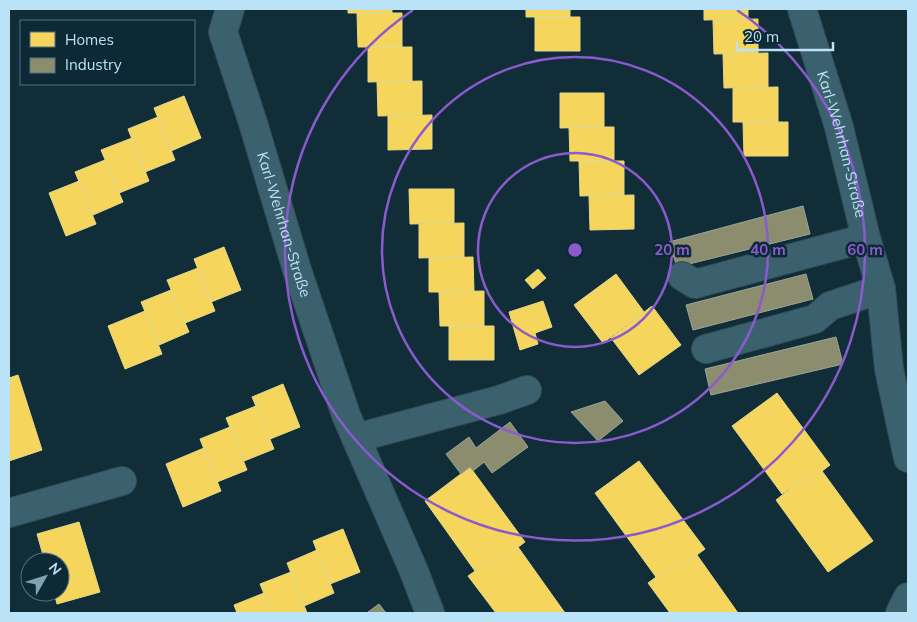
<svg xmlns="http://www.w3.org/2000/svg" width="917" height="622" viewBox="0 0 917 622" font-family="Mulish,sans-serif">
<rect width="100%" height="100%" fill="#102d38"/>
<!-- homes -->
<path fill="#f6d55c" stroke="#e4d98a" d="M 348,9 L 392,9 L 392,13 L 348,13 Z
M 526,9 L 570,9 L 570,17 L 526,17 Z
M 704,9 L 748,9 L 748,19 L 704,20 Z
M 357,13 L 402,13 L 402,47 L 358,47 Z
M 535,17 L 580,17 L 580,51 L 535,51 Z
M 758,19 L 758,53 L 714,54 L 713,20 Z
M 368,47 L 412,47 L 412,81 L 368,82 Z
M 768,53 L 768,87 L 724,88 L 723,54 Z
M 422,81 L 422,115 L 378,116 L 377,82 Z
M 778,87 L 778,122 L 733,122 L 733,88 Z
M 560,93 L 604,93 L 604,127 L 560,128 Z
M 184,96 L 201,138 L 171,151 L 154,108 Z
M 432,115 L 432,149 L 388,150 L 388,116 Z
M 158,117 L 175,160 L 145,172 L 128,129 Z
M 743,122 L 788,122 L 788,156 L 744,156 Z
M 569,127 L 614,127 L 614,161 L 570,161 Z
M 132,138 L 149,181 L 119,193 L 101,150 Z
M 105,160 L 123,202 L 93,215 L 75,172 Z
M 579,161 L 624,161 L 624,195 L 580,196 Z
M 79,181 L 96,224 L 66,236 L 49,193 Z
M 409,189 L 454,189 L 454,223 L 410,224 Z
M 634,195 L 634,229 L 590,230 L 589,196 Z
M 464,223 L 464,257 L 419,258 L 419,224 Z
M 224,247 L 241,290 L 211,302 L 194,259 Z
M 473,257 L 474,292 L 429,292 L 429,258 Z
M 198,268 L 215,311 L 185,323 L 167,280 Z
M 538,269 L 546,278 L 533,289 L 525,280 Z
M 616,274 L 644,312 L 603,343 L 574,305 Z
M 171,290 L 189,332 L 159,345 L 141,302 Z
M 484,291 L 484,326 L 440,326 L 439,292 Z
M 543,301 L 552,327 L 535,333 L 538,344 L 520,350 L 509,312 Z
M 652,306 L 681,345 L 639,375 L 611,338 Z
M 145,311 L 162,354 L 125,369 L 108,326 Z
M 449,326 L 494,326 L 494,360 L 449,360 Z
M 18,375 L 42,450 L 9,461 L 9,378 Z
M 283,384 L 300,427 L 270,439 L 252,397 Z
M 777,393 L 830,465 L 804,485 L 800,481 L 782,494 L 732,426 Z
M 256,406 L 274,449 L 244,461 L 226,418 Z
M 230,427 L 247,470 L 217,482 L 200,439 Z
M 204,448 L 221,491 L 183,507 L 166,464 Z
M 639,461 L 705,549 L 679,568 L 674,564 L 656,577 L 595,493 Z
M 470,467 L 525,542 L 498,562 L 494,558 L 475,571 L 425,501 Z
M 822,471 L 873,541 L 828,572 L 776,500 L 800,481 L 804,485 Z
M 79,522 L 100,592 L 57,604 L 54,592 L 60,592 L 60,562 L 45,562 L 37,534 Z
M 343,529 L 360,572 L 330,584 L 313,541 Z
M 518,547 L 565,613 L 496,613 L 468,576 L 494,558 L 498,562 Z
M 317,550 L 334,593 L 304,606 L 287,563 Z
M 697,555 L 738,613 L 670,613 L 648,583 L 674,564 L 679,568 Z
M 291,572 L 307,613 L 272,613 L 260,584 Z
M 264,593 L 272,613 L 237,613 L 234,605 Z"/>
<!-- industry -->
<path fill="#8c8c6e" stroke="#9aa697" d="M 803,206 L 810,234 L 677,267 L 669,242 Z
M 806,274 L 813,299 L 693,330 L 686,305 Z
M 836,337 L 843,364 L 711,395 L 705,369 Z
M 605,401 L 623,421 L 598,441 L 571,412 Z
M 510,422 L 528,447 L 492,473 L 484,462 L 473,471 L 470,467 L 461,474 L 446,454 L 469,437 L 476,448 Z
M 379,604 L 386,613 L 368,613 L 368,612 Z"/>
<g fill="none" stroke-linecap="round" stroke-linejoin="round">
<defs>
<g id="minor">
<path id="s1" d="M 230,9 L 223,32 L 253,123 L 297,270 L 346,415 L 413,569 L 430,613"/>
<path id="s2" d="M 802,9 L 839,127 L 866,238 L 881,289 L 889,369 L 908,458"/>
<path d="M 682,276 L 695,284 L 866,238"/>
<path d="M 706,349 L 815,319 L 830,306 L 881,289"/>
<path d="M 356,438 L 499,400 L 527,390"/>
<path d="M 9,513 L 122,481"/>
<path d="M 900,613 L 908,597"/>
</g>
</defs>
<!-- minor casing -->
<use href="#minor" stroke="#344b56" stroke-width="30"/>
<!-- minor -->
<use href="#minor" stroke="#3b616f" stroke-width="28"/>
</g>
<!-- distance rings -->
<g fill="none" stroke="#8b5acd" stroke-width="2.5">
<circle cx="575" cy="250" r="97"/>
<circle cx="575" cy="250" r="193"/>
<path d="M737 10A290 290 0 1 1 413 10"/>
</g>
<g text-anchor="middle" stroke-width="5" stroke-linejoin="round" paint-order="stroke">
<!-- street labels -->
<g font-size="15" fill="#bae3f7" stroke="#0c2935">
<text dy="5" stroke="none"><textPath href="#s2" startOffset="141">Karl-Wehrhan-Straße</textPath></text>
<text dy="5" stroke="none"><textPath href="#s1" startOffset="226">Karl-Wehrhan-Straße</textPath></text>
</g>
</g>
<circle cx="575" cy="250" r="8" fill="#8b5acd" stroke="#0c2935" stroke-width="2.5"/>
<g font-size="15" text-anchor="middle" font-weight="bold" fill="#8b5acd" stroke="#0c2935" stroke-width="5" stroke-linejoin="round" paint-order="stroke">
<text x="672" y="255">20 m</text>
<text x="768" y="255">40 m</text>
<text x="865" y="255">60 m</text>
</g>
<!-- border -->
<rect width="917" height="622" fill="none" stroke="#bae3f7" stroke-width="20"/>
<!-- legend -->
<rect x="20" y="20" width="175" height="65" fill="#0c2935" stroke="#527383"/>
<rect x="30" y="32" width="25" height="15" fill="#f6d55c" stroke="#527383"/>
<text x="65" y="45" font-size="15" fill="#bae3f7">Homes</text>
<rect x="30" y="58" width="25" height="15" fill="#8c8c6e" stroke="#527383"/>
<text x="65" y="70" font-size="15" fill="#bae3f7">Industry</text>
<!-- north arrow -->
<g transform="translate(45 577) rotate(51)"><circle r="24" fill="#0c2935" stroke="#527383"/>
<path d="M0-4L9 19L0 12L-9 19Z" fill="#7ea3b4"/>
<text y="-8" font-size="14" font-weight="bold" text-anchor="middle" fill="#bae3f7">N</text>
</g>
<!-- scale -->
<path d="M737 42v8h96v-8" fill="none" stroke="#bae3f7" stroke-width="2.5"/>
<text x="744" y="42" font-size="15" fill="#bae3f7" stroke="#0c2935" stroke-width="4" paint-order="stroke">20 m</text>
</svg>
